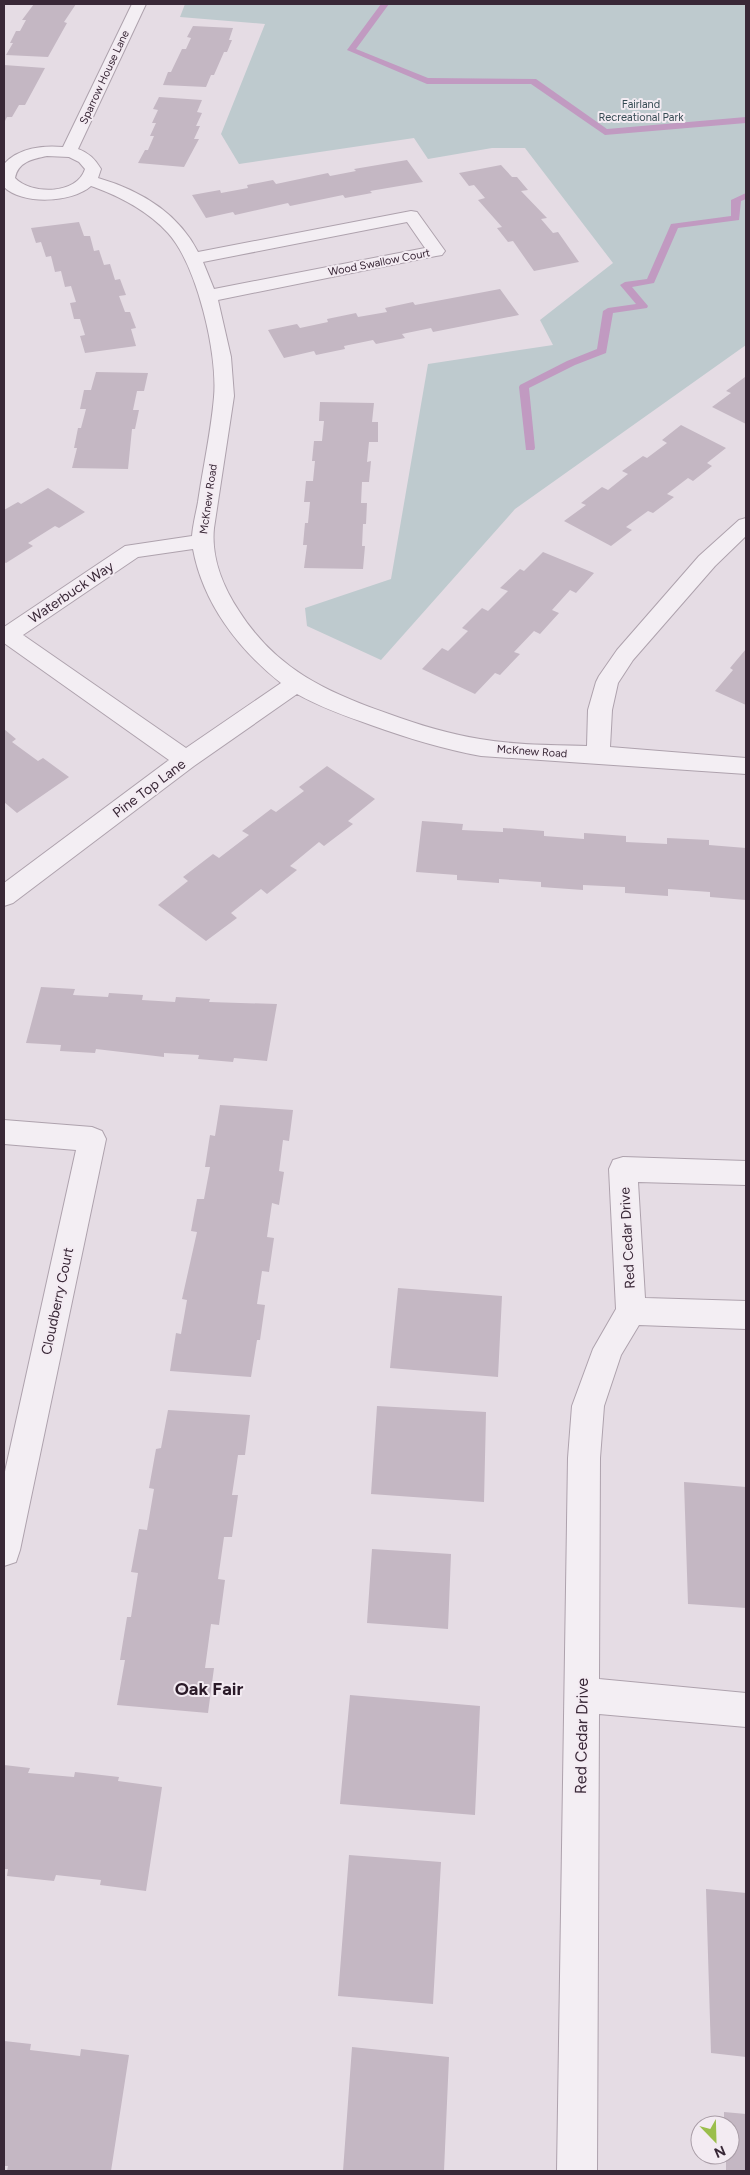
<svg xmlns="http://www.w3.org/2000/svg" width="750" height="2175" viewBox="0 0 750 2175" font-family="Figtree,sans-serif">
<rect width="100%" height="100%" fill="#e5dce4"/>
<!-- green -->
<path fill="#becace" d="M 185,4 L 746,4 L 746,345 L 515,509 L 381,660 L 307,626 L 305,608 L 391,579 L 428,364 L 553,345 L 540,320 L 613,263 L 525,148 L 492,148 L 428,159 L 414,138 L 239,164 L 221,134 L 265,24 L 180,17 Z"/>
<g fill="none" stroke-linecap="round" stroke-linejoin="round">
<!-- stream -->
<path fill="#c19ac1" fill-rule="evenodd" d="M 381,4 L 389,4 L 356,49 L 428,78 L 536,79 L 607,129 L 746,117 L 746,123 L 605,135 L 531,84 L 427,84 L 347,50 Z
M 746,193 L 746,199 L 741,201 L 739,220 L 678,228 L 654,283 L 632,287 L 648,306 L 647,308 L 613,313 L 606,353 L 575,365 L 529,388 L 535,448 L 534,450 L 526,450 L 519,387 L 520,385 L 567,361 L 597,349 L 603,311 L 608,308 L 636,304 L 620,285 L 625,282 L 647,279 L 671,224 L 731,216 L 731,200 Z"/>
</g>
<!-- building -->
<path fill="#c4b7c3" d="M 34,4 L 76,4 L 64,22 L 67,23 L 48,57 L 6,55 L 13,43 L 10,43 L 16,31 L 20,31 L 26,20 L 22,20 Z
M 193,26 L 233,28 L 229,40 L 232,40 L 227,52 L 224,52 L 214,75 L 211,75 L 206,87 L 163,85 L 168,72 L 171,72 L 182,49 L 186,49 L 191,38 L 187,37 Z
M 4,65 L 45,68 L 25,105 L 19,105 L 12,117 L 7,117 L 4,123 Z
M 159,97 L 202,100 L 197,112 L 202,113 L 196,126 L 200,126 L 194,139 L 199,139 L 184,167 L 138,163 L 145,150 L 148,150 L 154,136 L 150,136 L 156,123 L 152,123 L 158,110 L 153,109 Z
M 407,160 L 423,182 L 370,191 L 372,193 L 345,198 L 343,195 L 290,206 L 288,203 L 235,215 L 233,212 L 206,218 L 192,195 L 220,190 L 221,193 L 248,188 L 247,185 L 273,180 L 276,184 L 328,173 L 330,176 L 356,171 L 354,169 Z
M 501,165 L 512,177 L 517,177 L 528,190 L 521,191 L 547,218 L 541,219 L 553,233 L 558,232 L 579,262 L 534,271 L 513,241 L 508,242 L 497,228 L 502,227 L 478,200 L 485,198 L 474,185 L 469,186 L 459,173 Z
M 79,222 L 84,236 L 90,236 L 94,251 L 99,250 L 104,265 L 110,264 L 115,280 L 120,279 L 126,295 L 119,296 L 125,312 L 130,312 L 136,328 L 131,329 L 136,346 L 85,353 L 80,336 L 85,335 L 80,319 L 74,319 L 70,303 L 76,302 L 71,286 L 65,287 L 61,271 L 55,272 L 51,256 L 46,257 L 41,242 L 36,243 L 31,228 Z
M 500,289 L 519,315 L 433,332 L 431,328 L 402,334 L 405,338 L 376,344 L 373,340 L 344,346 L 345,349 L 316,355 L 314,351 L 284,358 L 268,330 L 297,324 L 300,328 L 328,322 L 327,319 L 356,313 L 358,317 L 387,312 L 385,308 L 413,302 L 415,305 Z
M 96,372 L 148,373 L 144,391 L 137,391 L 133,410 L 139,410 L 135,429 L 132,429 L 128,469 L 72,468 L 77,448 L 74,448 L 78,428 L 81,428 L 86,409 L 80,409 L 84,390 L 91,390 Z
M 745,377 L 746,378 L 746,424 L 712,407 L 731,393 L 726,391 Z
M 320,402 L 374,403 L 372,422 L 378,422 L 378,442 L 369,442 L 367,462 L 371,461 L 369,482 L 362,482 L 361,503 L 367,503 L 366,524 L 363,524 L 362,546 L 365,546 L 363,569 L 304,568 L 307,545 L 303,545 L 305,523 L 308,523 L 310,502 L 304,502 L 306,481 L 313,481 L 315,461 L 312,461 L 314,441 L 322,441 L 324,421 L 319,421 Z
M 681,425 L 726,448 L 707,463 L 712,466 L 693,481 L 688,478 L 667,494 L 674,497 L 653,513 L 648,511 L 626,527 L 632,530 L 611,546 L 564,521 L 586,505 L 581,503 L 602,487 L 608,490 L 628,474 L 622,471 L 643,456 L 647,458 L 667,443 L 662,440 Z
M 48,488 L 85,512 L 59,528 L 55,526 L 28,543 L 33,546 L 6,563 L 4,562 L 4,510 L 18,502 L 21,504 Z
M 543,552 L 594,573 L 576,593 L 570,590 L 552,610 L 559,613 L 540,634 L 534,631 L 514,652 L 520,654 L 500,675 L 495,673 L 475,694 L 422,669 L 442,648 L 448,651 L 468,631 L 462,628 L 482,608 L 488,611 L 508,591 L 500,588 L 520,569 L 524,571 Z
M 746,649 L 746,705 L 715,691 L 733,670 L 730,668 Z
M 4,729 L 16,739 L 12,742 L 38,761 L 43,758 L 69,777 L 17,813 L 4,802 Z
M 327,766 L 375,799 L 348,821 L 353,824 L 324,846 L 319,842 L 290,866 L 297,870 L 267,894 L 261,889 L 231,913 L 237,918 L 206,941 L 158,905 L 188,881 L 183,877 L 213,854 L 219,858 L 249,835 L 242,831 L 271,809 L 276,812 L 304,791 L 299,787 Z
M 422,821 L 463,824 L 462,830 L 503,832 L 503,828 L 544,831 L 544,836 L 584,839 L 584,833 L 626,836 L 626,842 L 667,844 L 667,838 L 709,840 L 709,845 L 746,848 L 746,900 L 710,897 L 710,892 L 668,889 L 668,896 L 625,893 L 625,887 L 583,885 L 583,890 L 541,887 L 541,882 L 499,879 L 499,883 L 457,880 L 457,875 L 416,872 Z
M 41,987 L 75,989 L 73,995 L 108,997 L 109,993 L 143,995 L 142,1000 L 175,1002 L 176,997 L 210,999 L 209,1002 L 277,1004 L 267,1061 L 234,1058 L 233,1062 L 198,1059 L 199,1055 L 164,1053 L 164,1057 L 96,1049 L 95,1053 L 60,1051 L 61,1045 L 26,1043 Z
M 220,1105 L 293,1110 L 289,1141 L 283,1140 L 279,1171 L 284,1172 L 279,1205 L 272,1203 L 267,1237 L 274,1238 L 269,1272 L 262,1271 L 257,1304 L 265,1305 L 260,1340 L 257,1340 L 251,1377 L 170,1371 L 176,1333 L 181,1334 L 187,1300 L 182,1299 L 197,1232 L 191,1231 L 197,1199 L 204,1199 L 210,1167 L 205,1167 L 210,1135 L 215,1136 Z
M 398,1288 L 502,1296 L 498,1377 L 390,1368 Z
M 377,1406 L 486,1412 L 484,1502 L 371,1494 Z
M 168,1410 L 250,1415 L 245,1455 L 238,1455 L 232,1495 L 238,1495 L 232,1537 L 224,1537 L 218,1579 L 225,1580 L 219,1625 L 211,1624 L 205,1668 L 214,1668 L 208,1713 L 117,1705 L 125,1660 L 120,1660 L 127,1617 L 131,1617 L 138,1573 L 131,1572 L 139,1529 L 147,1530 L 154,1489 L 149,1488 L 156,1449 L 161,1448 Z
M 684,1482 L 746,1487 L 746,1608 L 688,1604 Z
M 372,1549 L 451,1554 L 448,1629 L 367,1623 Z
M 350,1695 L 480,1706 L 475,1815 L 340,1804 Z
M 4,1765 L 30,1768 L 28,1773 L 74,1777 L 75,1772 L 119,1777 L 118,1781 L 162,1787 L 146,1891 L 100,1885 L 101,1880 L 56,1875 L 54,1881 L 7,1876 L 8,1869 L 4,1869 Z
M 349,1855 L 441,1862 L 433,2004 L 338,1996 Z
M 706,1889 L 746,1893 L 746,2057 L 711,2053 Z
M 4,2041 L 31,2044 L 30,2050 L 80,2056 L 81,2049 L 129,2055 L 111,2171 L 7,2171 L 8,2166 L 4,2166 Z
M 352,2047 L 449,2057 L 444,2171 L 343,2171 Z
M 724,2112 L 746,2114 L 746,2171 L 726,2171 L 726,2155 L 730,2155 L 730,2125 L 724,2125 Z"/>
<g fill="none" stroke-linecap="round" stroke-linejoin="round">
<defs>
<path id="street" d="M 132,4 L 146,4 L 78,149 C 89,153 95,159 101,169 L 98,178 C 140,190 178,213 198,252 L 411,211 L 417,212 L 445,251 L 442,255 L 436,256 L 218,300 L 231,357 L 234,396 L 214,528 C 211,557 223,587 239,611 C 276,669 326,692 389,714 C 419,725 449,734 480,739 C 515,745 551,745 587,746 L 588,710 L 596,682 L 599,676 L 617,650 L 699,556 L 739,520 L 746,518 L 746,536 L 715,566 L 633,660 L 618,683 L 612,710 L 610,747 L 746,758 L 746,774 L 481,756 C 443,749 407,738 371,725 C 345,716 320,707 297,694 L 194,766 L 13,903 L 4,906 L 4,883 L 169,760 L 4,643 L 4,627 L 125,546 L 192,536 C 193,524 196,513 198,502 C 203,467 211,432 214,397 C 218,354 197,265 168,233 C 148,211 121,197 94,187 L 91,186 C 72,203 22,205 4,187 L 4,164 C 18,148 43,145 63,147 ZM 47,156 L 69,157 L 79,162 L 85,169 C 77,195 31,195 15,178 C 18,162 32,159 47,156 ZM 407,222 L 425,248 L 214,289 L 203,262 ZM 193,549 C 203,603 238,649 281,683 L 186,748 L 23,635 L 138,557 Z
M 4,1120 L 92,1127 L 102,1131 L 106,1139 L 20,1550 L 16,1562 L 4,1566 L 4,1476 L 76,1150 L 4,1144 Z
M 623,1157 L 746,1161 L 746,1185 L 638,1182 L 645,1298 L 746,1301 L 746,1329 L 639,1325 L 621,1355 L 604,1406 L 600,1458 L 599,1679 L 746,1693 L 746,1727 L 599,1714 L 597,2171 L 557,2171 L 568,1458 L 572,1406 L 593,1349 L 616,1309 L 609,1169 L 613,1160 Z"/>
</defs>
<!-- street casing -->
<use href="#street" stroke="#aea2ad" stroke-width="2"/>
<!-- street -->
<use href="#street" fill="#f3eef3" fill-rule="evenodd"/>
</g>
<g text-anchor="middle" stroke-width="4" stroke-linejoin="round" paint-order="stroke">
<!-- far-street labels -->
<g font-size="11" fill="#392837" stroke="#f3ebf2">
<text transform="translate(104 77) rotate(-65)" y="4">Sparrow House Lane</text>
<text transform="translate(379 262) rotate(-11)" y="4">Wood Swallow Court</text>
<text transform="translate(208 499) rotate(-82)" y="4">McKnew Road</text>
<text transform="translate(532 751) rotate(4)" y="4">McKnew Road</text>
</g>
<!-- far-park labels -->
<g font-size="11" fill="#364b53" stroke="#f3ebf2">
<text x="641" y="108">Fairland<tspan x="641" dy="13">Recreational Park</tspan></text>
</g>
<!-- street labels -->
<g font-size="14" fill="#392837" stroke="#f3ebf2">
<text transform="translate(71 592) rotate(-34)" y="5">Waterbuck Way</text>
<text transform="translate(149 788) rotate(-37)" y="5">Pine Top Lane</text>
<text transform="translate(627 1238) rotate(-93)" y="5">Red Cedar Drive</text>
<text transform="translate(57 1301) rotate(-78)" y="5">Cloudberry Court</text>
</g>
<!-- near-street labels -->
<g font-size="16" fill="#392837" stroke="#f3ebf2">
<text transform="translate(581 1736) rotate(-89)" y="6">Red Cedar Drive</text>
</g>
<!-- near-neighbourhood labels -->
<g font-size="18" font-weight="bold" fill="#2a1a28" stroke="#f3ebf2">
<text x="209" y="1695">Oak Fair</text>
</g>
</g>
<!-- border -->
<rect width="750" height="2175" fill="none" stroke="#392837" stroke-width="10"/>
<!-- north arrow -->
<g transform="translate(715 2140) rotate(157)"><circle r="24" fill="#f3ebf2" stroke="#a99da7"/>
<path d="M0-4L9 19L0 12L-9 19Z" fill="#9bbe4c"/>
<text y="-8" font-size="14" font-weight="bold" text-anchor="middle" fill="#392837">N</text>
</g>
</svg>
